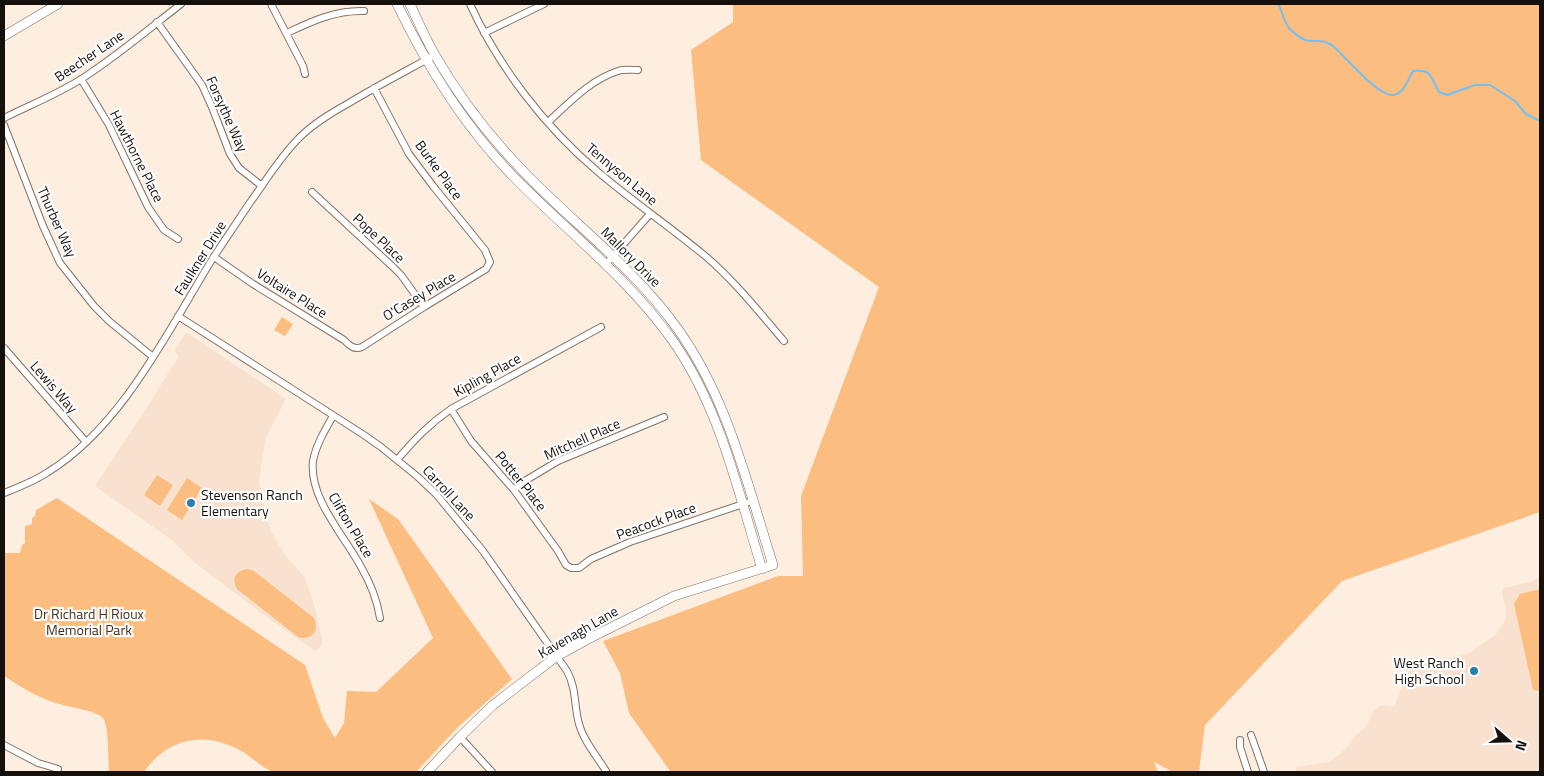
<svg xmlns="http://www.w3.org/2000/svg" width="1544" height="776" viewBox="0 0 1544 776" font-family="'Titillium Web',sans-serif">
<rect width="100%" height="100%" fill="#fdeee0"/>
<!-- built -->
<path fill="#f8e2cf" d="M 186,332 L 286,399 L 266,437 L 259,480 L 266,519 L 275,539 L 289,560 L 305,577 L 315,607 L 322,640 L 322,644 L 320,648 L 315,651 L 275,623 L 194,562 L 173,541 L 95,486 L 140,418 L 179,356 L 174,351 Z
M 1540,577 L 1540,772 L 1296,772 L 1296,767 L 1329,762 L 1340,754 L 1350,744 L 1355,736 L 1366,727 L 1373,711 L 1379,706 L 1384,705 L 1394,707 L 1406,675 L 1411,668 L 1417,663 L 1426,659 L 1443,660 L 1469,653 L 1495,635 L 1503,625 L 1506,613 L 1502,591 L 1504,588 L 1531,582 Z"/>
<!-- green -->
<path fill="#fcbd81" d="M 733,4 L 1540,4 L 1540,512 L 1342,581 L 1205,725 L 1199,772 L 1173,772 L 1154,762 L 1158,772 L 668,772 L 670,771 L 629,713 L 620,673 L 603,641 L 778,576 L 803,576 L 801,496 L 879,287 L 701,160 L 691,50 L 733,22 Z
M 282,317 L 293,324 L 285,336 L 274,330 Z
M 157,475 L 173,485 L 160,506 L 144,495 Z
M 187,478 L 202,488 L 182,520 L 167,510 Z
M 57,498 L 305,665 L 323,718 L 335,738 L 344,723 L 347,691 L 376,692 L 433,638 L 369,499 L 398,519 L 512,679 L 457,728 L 416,772 C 383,772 350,772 317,772 C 303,772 288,775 275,772 C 266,771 251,757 243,752 C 206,730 168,737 144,772 L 109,772 C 108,761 109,726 103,718 C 97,711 73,708 63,705 C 41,700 23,688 4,676 L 4,553 L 20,553 L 22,545 L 25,543 L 25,526 L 32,524 L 32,518 L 35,516 L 36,510 Z
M 247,569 L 254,571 L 314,618 C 320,631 311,641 298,637 L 238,590 C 231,581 234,571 247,569 Z
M 1540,589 L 1540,691 L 1533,690 L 1514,604 L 1520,594 Z"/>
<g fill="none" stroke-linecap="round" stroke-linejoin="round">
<!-- stream -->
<path stroke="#72c0f3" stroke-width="2" d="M 1278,4 C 1284,13 1283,24 1292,31 C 1295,34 1301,38 1305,40 C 1316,43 1322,37 1334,47 C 1346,57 1379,98 1394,95 C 1405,92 1408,79 1413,71 C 1434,69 1430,78 1439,92 L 1447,95 L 1475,85 L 1490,85 L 1515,101 L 1526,114 L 1540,121"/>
<defs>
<path id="minor" d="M 271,4 L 303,66 L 305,74
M 470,4 C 498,66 545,127 597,171 C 632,201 669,226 704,255 C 734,280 759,312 784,341
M 157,22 L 202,85 L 212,107 L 230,154 L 239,168 L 262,186
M 287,33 C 312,21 336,10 364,11
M 484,33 L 544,4
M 81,79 L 109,125 L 148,207 L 164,230 L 178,239
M 4,118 C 30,105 58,94 83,78 C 117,56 149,29 181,4
M 548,122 C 569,103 590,80 618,71 C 624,69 631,70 638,70
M 4,125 L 43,226 L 60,263 L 94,306 L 109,321 L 153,357
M 312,192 L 393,267 L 401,275 L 424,307
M 214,257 L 253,284 L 344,340 C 350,346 354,350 362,347 L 424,307 L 486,269 L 490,262 L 485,250 L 433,186 L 409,154 L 374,88
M 605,265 L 650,214
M 178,316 L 364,435 L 381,447 L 418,477 L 436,494 L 483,551 L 567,671 C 576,688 574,701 578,720 C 582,739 596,755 606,771
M 4,348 L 86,442
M 451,409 L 471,441 L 514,490 L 558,551 L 566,565 L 571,568 L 579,568 L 591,559 L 630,542 L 752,501
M 333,416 C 325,430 316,445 313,461 C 309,498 343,534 360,565 C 370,582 377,599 380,618
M 397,460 C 414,440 429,424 451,409 L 601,327
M 514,490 L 523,482 L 558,461 L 664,417
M 4,493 C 19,487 35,481 48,472 C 122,427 169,329 213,258 C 225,240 237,222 249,204 C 265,182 280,157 299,138 C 314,123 331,113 349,103 C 377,86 406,71 435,55
M 1251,735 L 1264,772
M 460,737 L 492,772
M 1240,740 L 1240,747 L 1248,772
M 4,745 L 38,763 L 58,769"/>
<path id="secondary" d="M 397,4 C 427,66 462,123 510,173 C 564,229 628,277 673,341 C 720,408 738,491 762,569
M 410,4 C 418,21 425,38 435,55 C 459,97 490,137 524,172 C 574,224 635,269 677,328 C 728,398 747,484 773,565 L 674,596 L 588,639 L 557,656 L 493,705 L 460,737 L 427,772
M 4,36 L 58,4"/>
</defs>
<!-- minor casing -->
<use href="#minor" stroke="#807266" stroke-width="8"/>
<!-- secondary casing -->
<use href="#secondary" stroke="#807266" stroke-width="10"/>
<!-- minor -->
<use href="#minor" stroke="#fff" stroke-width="6"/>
<!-- secondary -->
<use href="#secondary" stroke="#fff" stroke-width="9"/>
</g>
<!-- markers -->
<g fill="#2b7faf" stroke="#fefefe" stroke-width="2">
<circle cx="191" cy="503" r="5"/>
<circle cx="1474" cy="671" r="5"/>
</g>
<g text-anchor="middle" stroke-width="4.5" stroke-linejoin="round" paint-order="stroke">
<!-- street labels -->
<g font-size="14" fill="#15100b" stroke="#fefefe">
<text transform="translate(89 56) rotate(-34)" y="5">Beecher Lane</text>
<text transform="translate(227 114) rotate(66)" y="5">Forsythe Way</text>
<text transform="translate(137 156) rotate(63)" y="5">Hawthorne Place</text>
<text transform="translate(439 170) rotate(54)" y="5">Burke Place</text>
<text transform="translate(622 174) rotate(40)" y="5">Tennyson Lane</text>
<text transform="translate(57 222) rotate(66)" y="5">Thurber Way</text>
<text transform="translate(379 238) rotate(43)" y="5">Pope Place</text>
<text transform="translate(631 257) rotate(45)" y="5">Mallory Drive</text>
<text transform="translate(200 258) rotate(-58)" y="5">Faulkner Drive</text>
<text transform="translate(292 293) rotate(32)" y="5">Voltaire Place</text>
<text transform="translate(419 296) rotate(-31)" y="5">O'Casey Place</text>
<text transform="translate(487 375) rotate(-29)" y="5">Kipling Place</text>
<text transform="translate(54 387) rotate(49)" y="5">Lewis Way</text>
<text transform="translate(582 439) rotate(-24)" y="5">Mitchell Place</text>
<text transform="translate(521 481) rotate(51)" y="5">Potter Place</text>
<text transform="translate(449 493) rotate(47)" y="5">Carroll Lane</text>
<text transform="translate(656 521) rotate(-20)" y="5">Peacock Place</text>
<text transform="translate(351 525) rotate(59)" y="5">Clifton Place</text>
<text transform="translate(578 632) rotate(-30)" y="5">Kavenagh Lane</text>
</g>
<!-- poi labels -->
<g font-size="14" fill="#15100b" stroke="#fefefe" text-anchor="start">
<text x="201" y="500">Stevenson Ranch<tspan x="201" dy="16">Elementary</tspan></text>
<text x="1464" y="668" text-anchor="end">West Ranch<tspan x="1464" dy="16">High School</tspan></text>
</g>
<!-- park labels -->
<g font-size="14" fill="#482f14" stroke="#fefefe">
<text x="89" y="619">Dr Richard H Rioux<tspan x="89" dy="16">Memorial Park</tspan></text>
</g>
</g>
<!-- border -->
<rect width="1544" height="776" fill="none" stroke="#15100b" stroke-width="10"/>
<!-- north arrow -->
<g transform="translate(1509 741) rotate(110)" stroke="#fefefe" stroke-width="4" paint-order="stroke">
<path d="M0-4L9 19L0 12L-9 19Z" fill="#15100b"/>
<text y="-8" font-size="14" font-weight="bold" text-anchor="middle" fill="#15100b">N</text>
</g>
</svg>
